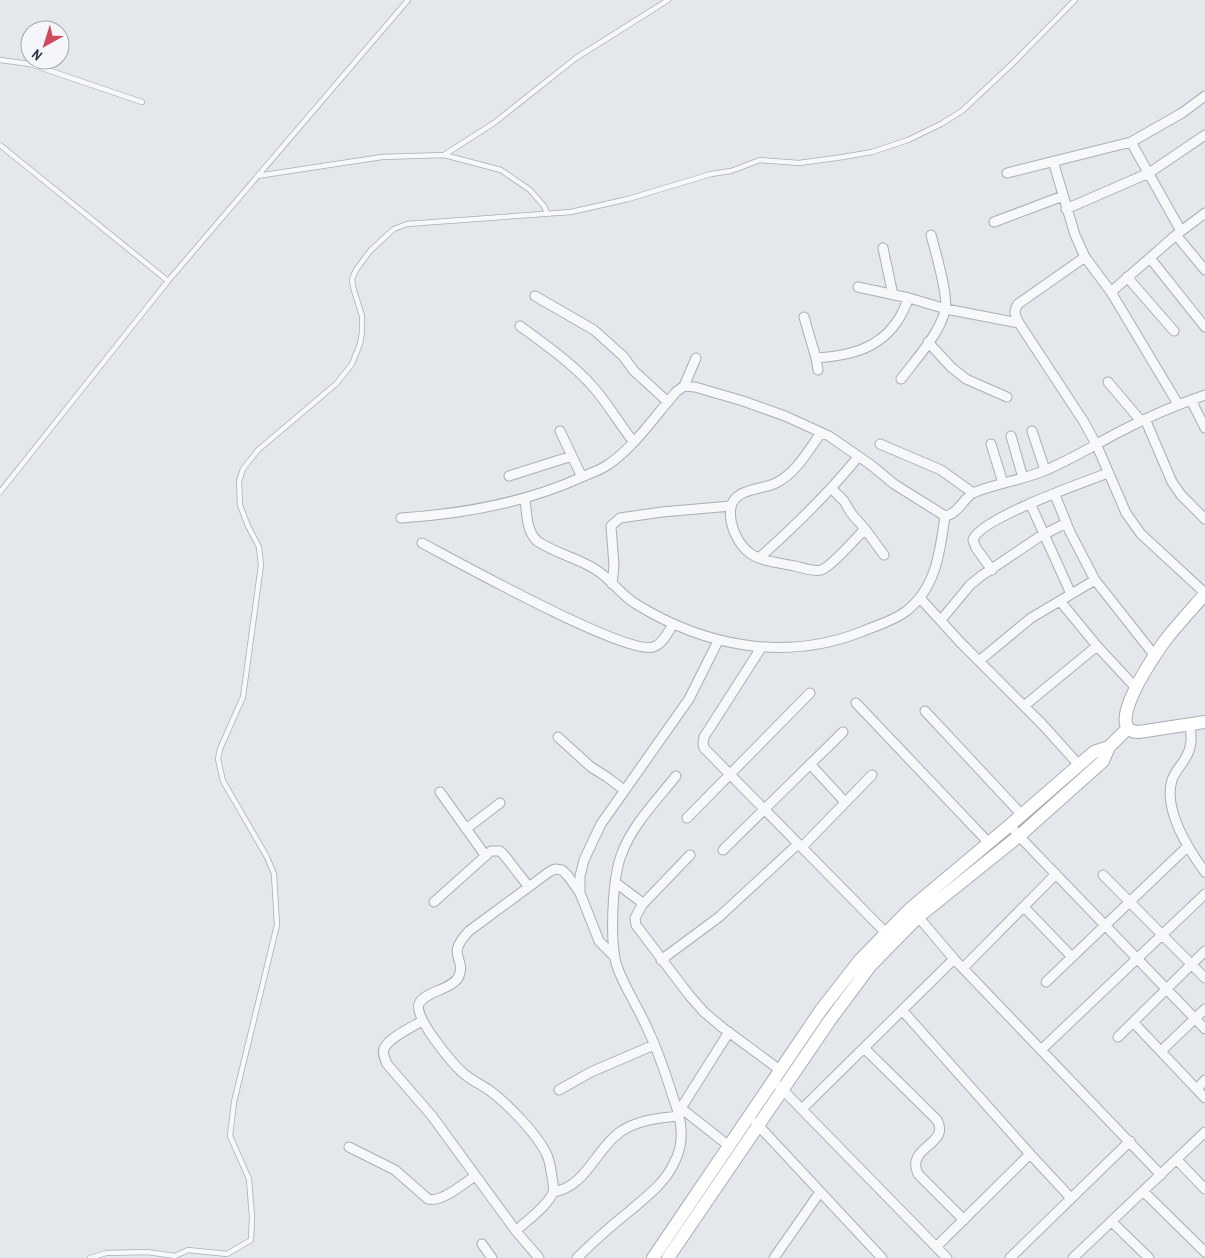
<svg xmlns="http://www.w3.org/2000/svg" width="1205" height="1258" viewBox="0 0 1205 1258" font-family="'Archivo Narrow',sans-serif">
<rect width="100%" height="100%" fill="#e4e7ec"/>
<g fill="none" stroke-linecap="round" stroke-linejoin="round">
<defs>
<path id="lane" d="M 0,60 L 30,64 L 142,102
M 0,145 L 168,281
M 444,155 L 494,123 L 576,58 L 668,0
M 257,176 L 382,157 L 444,155 L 501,170 L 530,190 L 544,206 L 547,213
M 0,492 L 168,281 L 408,0
M 90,1258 L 106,1253 L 147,1252 L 175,1256 L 188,1250 L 227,1254 L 251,1240 L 252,1217 L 249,1179 L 230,1136 L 234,1102 L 277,925 L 274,874 L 267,857 L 223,781 L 218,759 L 220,749 L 243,697 L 261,565 L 259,547 L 248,526 L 240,505 L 239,481 L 243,469 L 258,450 L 336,384 L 352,364 L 360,344 L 362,332 L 362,316 L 353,287 L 352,279 L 356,270 L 370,251 L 386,236 L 394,229 L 407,224 L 571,212 L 628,199 L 711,174 L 731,171 L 760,160 L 799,163 L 843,157 L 872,152 L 908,140 L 941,124 L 962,111 L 1013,63 L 1075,0"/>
<path id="street" d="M 1131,142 L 1181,231
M 1053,161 L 1075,235 L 1085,257 L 1111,292 L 1178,404
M 1007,173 L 1131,142 L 1182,113 L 1205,96
M 1066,209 L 1149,173 L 1205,135
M 994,222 L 1063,196
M 1176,235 L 1205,270
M 883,248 L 893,295
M 1150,258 L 1205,327
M 1127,277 L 1174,331
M 858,287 L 909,298 L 946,309 L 1019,323 L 1084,422 L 1097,446 L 1126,513 L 1141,534 L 1205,593
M 1111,292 L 1176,235 L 1205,213
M 535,296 L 594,330 L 623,356 L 634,371 L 668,402
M 804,317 L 816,358 L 818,370
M 1019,323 C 1015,315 1013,312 1018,304 L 1085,257
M 520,326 C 546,345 573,364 594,388 C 608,404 620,425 633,441
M 928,342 L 951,367 L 966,379 L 1007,397
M 816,358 C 847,356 877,350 896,323 C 902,315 905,306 909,298
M 901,379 C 916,359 938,336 945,311 C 949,297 935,250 931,235
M 1108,382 L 1141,421
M 684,386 L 696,358
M 1191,400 L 1205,428
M 1145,419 L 1172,482 L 1181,495 L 1205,519
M 560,431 L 582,477
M 1032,431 L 1045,470
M 821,433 C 808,451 796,473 776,483 C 762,490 735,488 731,507 C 728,524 738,545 751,554 C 763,562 782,563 795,566 C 803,568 814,572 821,570 C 830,568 857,537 865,529
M 1011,436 L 1023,478
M 880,444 L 941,470 L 973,493
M 991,444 L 1003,483
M 509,476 L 572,456
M 832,489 L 844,501 L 851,513 L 865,529 L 884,555
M 1055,495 L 1070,532 L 1095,580 L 1155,656
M 525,499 C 527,514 526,530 537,541 C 555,553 577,558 595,569 C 611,579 621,595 636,604 C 704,646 784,662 861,632 C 875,626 893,621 905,612 C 936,589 940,552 945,516
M 1030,503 L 1071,594
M 401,518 C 463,514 525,503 582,477 C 591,473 601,470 609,464 C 635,446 655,416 676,392 L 684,386 L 695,387 L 743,401 L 785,416 L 829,436 L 871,465 L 894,484 L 945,516 C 958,514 963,499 973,493 C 997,483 1023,480 1046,470 C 1072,459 1096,444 1121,431 C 1148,417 1176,405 1205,395
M 422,543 C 456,561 625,655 653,647 C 663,644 668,632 673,624
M 759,558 C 795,526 828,494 858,457
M 992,570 L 976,548 L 973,540 C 979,519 1084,482 1108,473
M 612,584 L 614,566 L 611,526 L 620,518 L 662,512 L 731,506
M 920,598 L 960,642 L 1042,724 L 1079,765
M 1060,601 L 1097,646 L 1136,688
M 941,620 L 970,585 L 981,576 L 1039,537 L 1066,523
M 761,648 L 704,737 L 703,743 L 704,748 L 886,933
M 979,661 L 1031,618 L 1095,580
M 856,703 L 989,843
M 1024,706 L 1097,646
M 925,711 L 1022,815
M 1190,723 C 1191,735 1193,746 1186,757 C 1182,765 1175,771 1172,780 C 1163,810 1189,850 1205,872
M 558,737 L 591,767 L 607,777 L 624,790
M 810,764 L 845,802
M 440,792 L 485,855
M 687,818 L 810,693
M 1010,825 L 1019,836 L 1205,1029
M 466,829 L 500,803
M 802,847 L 872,775
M 723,850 L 843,732
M 1103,875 L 1205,978
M 616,883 L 640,901 L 642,905 L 635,918 L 636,925 L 689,995 L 704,1012 L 723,1028 L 780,1070
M 434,902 L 491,851 L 500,851 L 504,855 L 529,887
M 642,905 L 690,855
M 1024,907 L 1072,957
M 915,913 L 954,959 L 1161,1175
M 614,956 L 599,941 L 580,893 L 580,876 L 584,860 L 601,824 L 689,699 L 718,641
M 661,960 L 719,917 L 798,844
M 963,968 L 1056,874
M 1046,982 L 1187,847
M 902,1010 L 1030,1154 L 1071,1198
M 422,1021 C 412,1027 388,1038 384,1049 C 382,1054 385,1059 387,1064 L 432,1116 L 516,1231 L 539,1258
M 1133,1022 L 1205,1098
M 1118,1037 L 1205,951
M 864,1048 L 937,1120 C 951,1145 905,1146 918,1174 L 964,1220
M 1041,1050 L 1205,894
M 1161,1051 L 1205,1009
M 779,1086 L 947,1258
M 1197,1089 L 1205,1080
M 559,1090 L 591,1072 L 654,1045
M 677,1105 L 729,1146
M 681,1108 L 729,1032
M 802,1109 L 954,959
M 756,1123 L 882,1258
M 349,1147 L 395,1170 L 428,1199 C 441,1203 463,1184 475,1176
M 1177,1160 L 1205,1189
M 553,1192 C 586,1187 595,1150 620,1132 C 637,1120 659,1118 679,1116
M 1144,1192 L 1205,1252
M 1112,1222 L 1149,1258
M 516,1231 C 526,1221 549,1205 553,1192 C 554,1188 553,1182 552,1177 C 551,1170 550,1162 547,1155 C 538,1135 507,1103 489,1090 C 480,1084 471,1080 463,1073 C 452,1063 414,1018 419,1004 C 424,991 453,990 459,976 C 466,957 445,956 469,931 L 549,872 L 555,869 L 562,870 L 568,876 L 580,893
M 482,1244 L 492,1258
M 936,1247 L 1030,1154
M 577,1258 C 594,1241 612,1225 631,1210 C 647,1196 665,1183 674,1163 C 679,1154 682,1141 681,1130 C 681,1118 676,1106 672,1094 C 665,1072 658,1051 648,1030 C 639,1009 626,990 618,969 C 609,946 612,877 622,853 C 633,824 657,800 676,776
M 774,1258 L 820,1192
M 1010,1258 L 1130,1141
M 1073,1258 L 1205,1132"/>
<path id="secondary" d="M 1205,594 C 1192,609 1179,623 1167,638 C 1157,651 1100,733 1139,732 L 1205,722
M 653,1258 L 821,1010 L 860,960 L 911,908 L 1010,825 L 1094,752 L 1109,747
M 668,1258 L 830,1020 L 871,965 L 918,917 L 1019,836 L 1103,761 L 1109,747 L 1127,729"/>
</defs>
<!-- lane casing -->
<use href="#lane" stroke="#a9aeb7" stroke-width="6"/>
<!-- street casing -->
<use href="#street" stroke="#a9aeb7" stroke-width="11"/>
<!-- secondary casing -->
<use href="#secondary" stroke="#a9aeb7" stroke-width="14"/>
<!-- lane -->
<use href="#lane" stroke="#f7f8fa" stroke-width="4.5"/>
<!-- street -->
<use href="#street" stroke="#f7f8fa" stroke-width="9"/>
<!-- secondary -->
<use href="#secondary" stroke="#fff" stroke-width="12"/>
</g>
<!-- north arrow -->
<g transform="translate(45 45) rotate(219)"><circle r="24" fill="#f4f6f9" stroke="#a4a8b1"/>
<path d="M0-4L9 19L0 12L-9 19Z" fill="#d1495b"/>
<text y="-8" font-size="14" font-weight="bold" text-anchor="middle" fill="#2b3445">N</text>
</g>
</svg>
